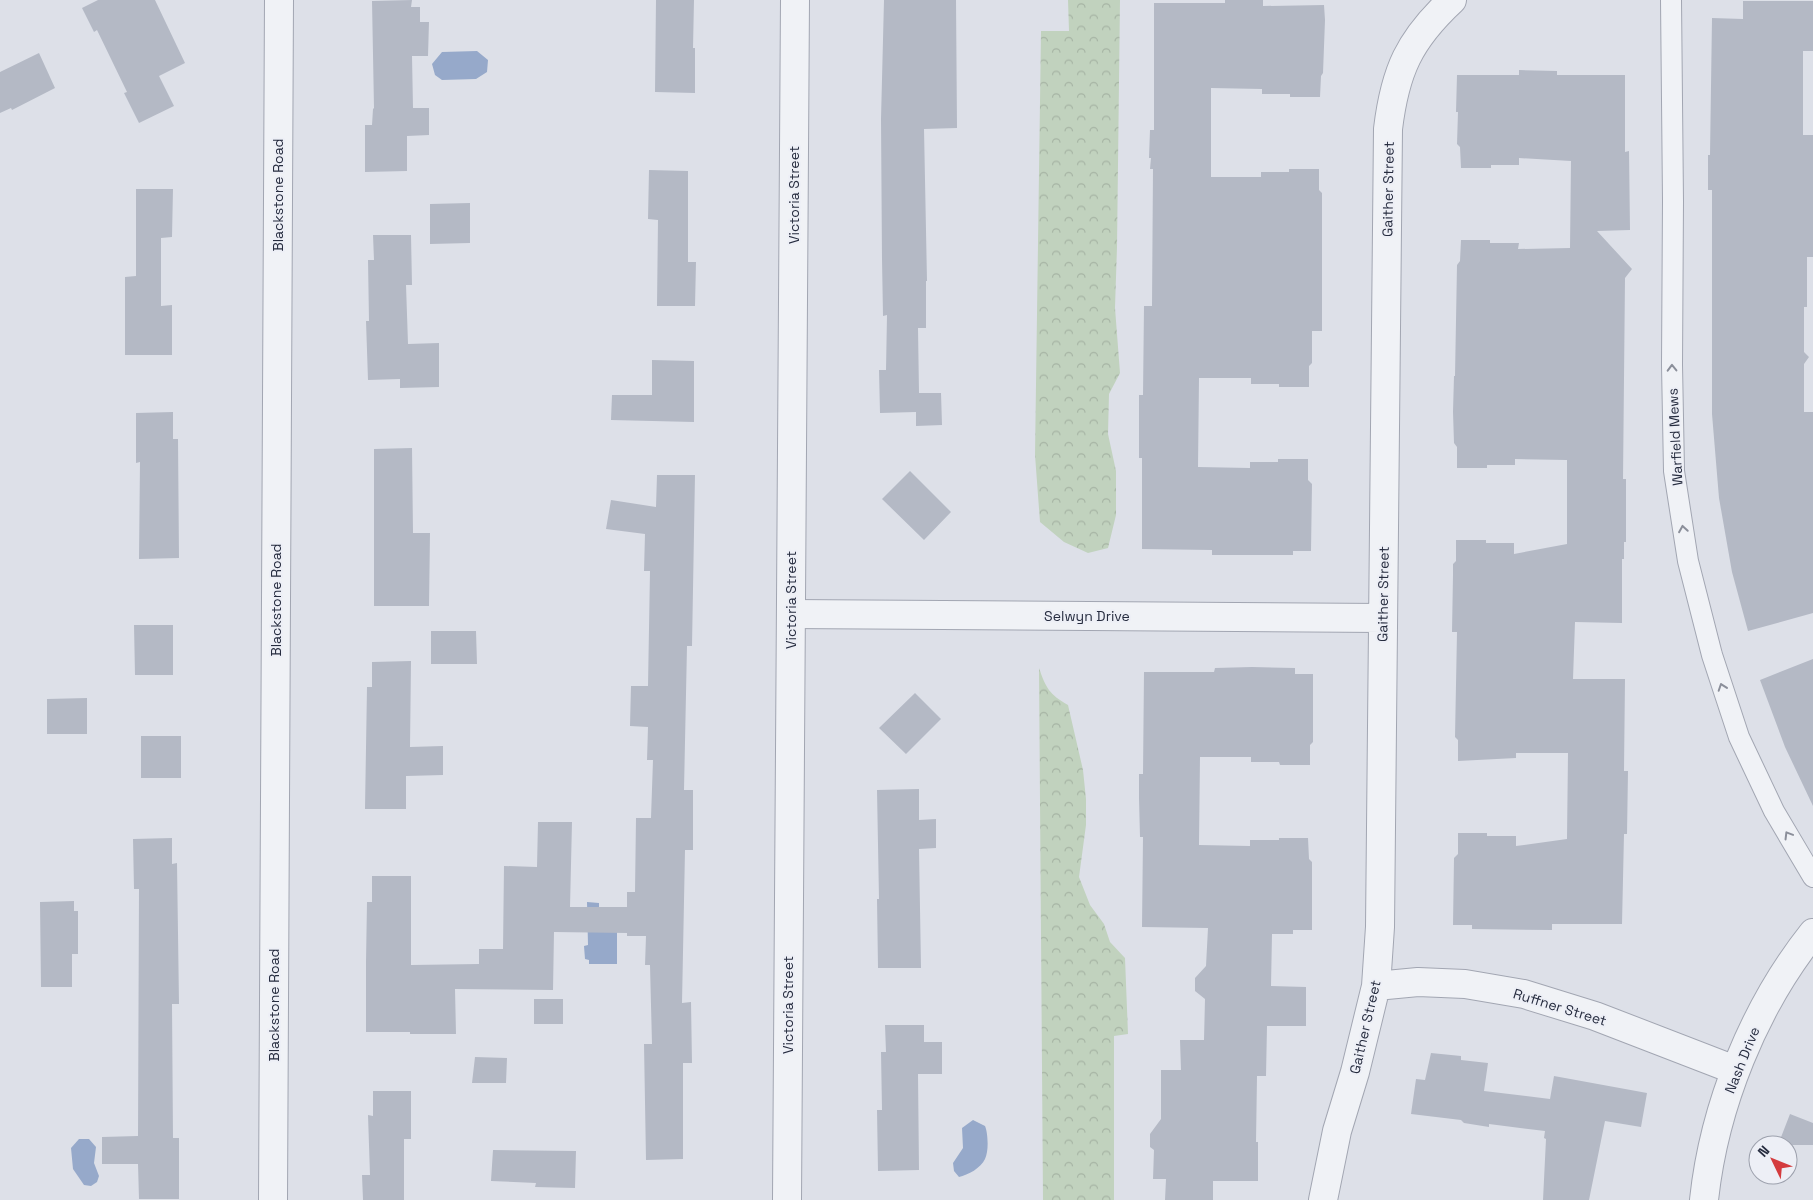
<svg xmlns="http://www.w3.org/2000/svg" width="1813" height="1200" viewBox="0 0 1813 1200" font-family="'Space Grotesk',sans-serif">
<defs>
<pattern id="forest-crowns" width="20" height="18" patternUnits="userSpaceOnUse" patternTransform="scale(1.25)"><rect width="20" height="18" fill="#c1d2be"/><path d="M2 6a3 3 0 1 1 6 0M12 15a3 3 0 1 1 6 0" fill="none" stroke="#a6b4a4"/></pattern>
</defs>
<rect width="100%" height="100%" fill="#dde0e8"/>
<!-- forest -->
<path fill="url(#forest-crowns)" d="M 1068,0 L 1120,0 L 1117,247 L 1115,308 L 1120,373 L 1109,394 L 1108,434 L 1116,471 L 1116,515 L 1108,548 L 1088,553 L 1064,542 L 1040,522 L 1035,455 L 1041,31 L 1069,31 Z
M 1039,668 C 1046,688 1049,694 1068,705 L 1083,770 L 1086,799 L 1086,825 L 1079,877 L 1090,905 L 1104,924 L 1110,942 L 1125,958 L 1128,1034 L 1114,1036 L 1114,1200 L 1043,1200 Z"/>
<!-- water -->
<path fill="#96a9ca" d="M 477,51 L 488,60 L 487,72 L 476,79 L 442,80 L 435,75 L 432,64 L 442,52 Z
M 587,902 L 599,903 L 599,909 L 617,910 L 617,964 L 589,964 L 589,960 L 585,959 L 584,946 L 588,945 Z
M 973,1120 L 985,1126 C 988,1133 989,1151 985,1159 C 981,1168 968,1175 959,1177 L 954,1171 L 953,1163 L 963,1148 L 962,1128 Z
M 79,1139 L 89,1139 L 96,1147 L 94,1163 L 99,1176 L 97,1182 L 91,1186 L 84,1185 L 73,1169 L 71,1148 Z"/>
<!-- building -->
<path fill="#b4b9c5" d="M 98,0 L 155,0 L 185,63 L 159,76 L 174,106 L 139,123 L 124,93 L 127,92 L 97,30 L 94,32 L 82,8 Z
M 412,0 L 411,7 L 420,7 L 420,22 L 429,22 L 428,56 L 412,56 L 413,108 L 429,108 L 429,135 L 407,136 L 407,171 L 365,172 L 365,125 L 372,125 L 373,109 L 374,108 L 372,1 Z
M 656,0 L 694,0 L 693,48 L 695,48 L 695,93 L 655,92 Z
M 884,0 L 956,0 L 957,128 L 924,129 L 927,281 L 926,281 L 926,328 L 918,328 L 919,393 L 941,393 L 942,425 L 916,426 L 916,412 L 880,413 L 879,370 L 886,370 L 887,315 L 883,316 L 882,259 L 881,119 Z
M 1225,0 L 1263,0 L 1263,6 L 1324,5 L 1325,20 L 1323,73 L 1321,76 L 1320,97 L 1290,97 L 1290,94 L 1262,94 L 1262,89 L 1211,88 L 1211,177 L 1261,177 L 1261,172 L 1289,172 L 1289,169 L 1319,169 L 1319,190 L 1322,193 L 1322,331 L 1312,331 L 1312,363 L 1309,366 L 1309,387 L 1279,387 L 1279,384 L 1251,384 L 1251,378 L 1199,378 L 1198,467 L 1250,468 L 1250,462 L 1278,462 L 1278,459 L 1308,459 L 1308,480 L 1312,484 L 1311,551 L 1293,551 L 1293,555 L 1212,555 L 1212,550 L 1142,549 L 1142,458 L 1139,458 L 1139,395 L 1143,395 L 1144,306 L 1152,306 L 1153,169 L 1150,169 L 1151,158 L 1149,158 L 1150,130 L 1154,130 L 1154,3 L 1225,3 Z
M 1743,1 L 1813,1 L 1813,51 L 1803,51 L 1803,135 L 1813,135 L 1813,257 L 1807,257 L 1807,307 L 1804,307 L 1804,352 L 1809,357 L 1804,364 L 1804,412 L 1813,412 L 1813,613 L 1748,631 L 1732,572 L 1719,498 L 1712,414 L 1712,190 L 1708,190 L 1708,155 L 1710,155 L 1712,18 L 1743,19 Z
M 39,53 L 55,88 L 12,110 L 11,108 L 0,113 L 0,72 Z
M 1519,70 L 1557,71 L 1557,75 L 1625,75 L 1625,152 L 1629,151 L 1630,230 L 1597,231 L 1632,269 L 1625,278 L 1623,479 L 1626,479 L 1626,542 L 1624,542 L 1624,559 L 1622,559 L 1622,623 L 1575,622 L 1573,679 L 1625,679 L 1624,771 L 1628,771 L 1627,834 L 1624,834 L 1622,924 L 1552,924 L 1552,930 L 1472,929 L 1472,925 L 1453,925 L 1454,858 L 1458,854 L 1458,833 L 1487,833 L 1487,836 L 1516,836 L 1516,846 L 1567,839 L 1568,753 L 1516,753 L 1516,758 L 1458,761 L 1458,740 L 1455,737 L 1457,632 L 1452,632 L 1453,575 L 1453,564 L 1456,561 L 1456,540 L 1486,540 L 1486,543 L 1514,543 L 1514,554 L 1567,544 L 1567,460 L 1515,459 L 1515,465 L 1487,465 L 1487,468 L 1457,468 L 1457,447 L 1454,443 L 1453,412 L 1454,376 L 1455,376 L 1457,265 L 1460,261 L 1461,240 L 1490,240 L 1490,243 L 1519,243 L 1518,249 L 1570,248 L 1571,161 L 1519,158 L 1519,165 L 1491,165 L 1491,168 L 1461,168 L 1460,147 L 1457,144 L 1458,112 L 1456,112 L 1457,75 L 1519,75 Z
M 649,170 L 688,171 L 688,262 L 696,262 L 695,306 L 657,306 L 658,220 L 648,219 Z
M 136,189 L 173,189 L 172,237 L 161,238 L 161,306 L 172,305 L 172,355 L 125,355 L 125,277 L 136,276 Z
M 470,203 L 470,243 L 430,244 L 430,204 Z
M 373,235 L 411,235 L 412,285 L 406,285 L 408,344 L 439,343 L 439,387 L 400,388 L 400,379 L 368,380 L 366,321 L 369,321 L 368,260 L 374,260 Z
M 652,360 L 694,361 L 694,422 L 611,420 L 612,395 L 652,395 Z
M 173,412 L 173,439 L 178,439 L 179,558 L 139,559 L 140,462 L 136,463 L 136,413 Z
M 412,448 L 413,533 L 430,533 L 429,606 L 374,606 L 374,449 Z
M 910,471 L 951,512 L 924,540 L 882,499 Z
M 657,475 L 695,475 L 692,646 L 687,646 L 684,790 L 693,790 L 693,850 L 685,850 L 682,1003 L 691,1002 L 692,1063 L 683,1063 L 683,1159 L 646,1160 L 644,1044 L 652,1044 L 650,965 L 645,965 L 646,936 L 627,936 L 627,933 L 554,932 L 553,990 L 455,989 L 456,1034 L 410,1034 L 410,1032 L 366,1032 L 366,962 L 367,902 L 372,902 L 372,876 L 411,876 L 411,965 L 479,964 L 479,949 L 503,949 L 504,866 L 537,867 L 538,822 L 572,822 L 570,907 L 627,907 L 627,892 L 635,892 L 636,818 L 651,818 L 653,760 L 647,760 L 648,727 L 630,726 L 631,686 L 648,686 L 650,571 L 644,571 L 645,534 L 606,529 L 611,500 L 656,507 Z
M 134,625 L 173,625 L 173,675 L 135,675 Z
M 431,631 L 476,631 L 477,664 L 431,664 Z
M 1813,659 L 1813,806 L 1785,747 L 1760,680 Z
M 411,661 L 410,747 L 443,746 L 443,775 L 406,776 L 406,809 L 365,809 L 367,687 L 372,687 L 372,662 Z
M 1252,667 L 1295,668 L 1295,674 L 1313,674 L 1313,742 L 1310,745 L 1310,765 L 1280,765 L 1279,762 L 1251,762 L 1251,757 L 1200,757 L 1199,845 L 1250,846 L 1250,840 L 1279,840 L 1279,838 L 1308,838 L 1309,859 L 1312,862 L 1312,930 L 1293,930 L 1293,934 L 1272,934 L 1271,986 L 1306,987 L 1306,1026 L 1267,1026 L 1266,1076 L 1257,1076 L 1256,1142 L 1258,1142 L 1258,1181 L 1213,1181 L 1213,1200 L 1165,1200 L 1166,1179 L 1153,1179 L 1154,1150 L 1150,1147 L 1150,1134 L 1161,1119 L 1161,1070 L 1181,1070 L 1180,1040 L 1204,1040 L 1205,999 L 1195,991 L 1195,978 L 1206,966 L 1208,928 L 1142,927 L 1143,837 L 1140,837 L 1139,798 L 1139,774 L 1143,774 L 1144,672 L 1214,672 L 1215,668 Z
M 915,693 L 941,719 L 906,754 L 879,728 Z
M 87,698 L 87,734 L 47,734 L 47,699 Z
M 141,736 L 181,736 L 181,778 L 141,778 Z
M 919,789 L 919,820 L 936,819 L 936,848 L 919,849 L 921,968 L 878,968 L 877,899 L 879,899 L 877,790 Z
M 172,838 L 172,864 L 177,863 L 179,1004 L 172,1004 L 173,1138 L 179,1138 L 179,1199 L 139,1199 L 138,1164 L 102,1164 L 102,1137 L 138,1136 L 139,889 L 134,889 L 133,839 Z
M 74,901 L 74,911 L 78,911 L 78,954 L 72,954 L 72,987 L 41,987 L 40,902 Z
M 534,999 L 563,999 L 563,1024 L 534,1024 Z
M 885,1025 L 924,1025 L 924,1042 L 942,1042 L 942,1074 L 918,1074 L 919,1170 L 878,1171 L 877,1110 L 882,1110 L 881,1052 L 886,1052 Z
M 1431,1053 L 1461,1056 L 1461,1060 L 1488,1063 L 1484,1091 L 1550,1099 L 1554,1076 L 1647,1093 L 1641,1127 L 1605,1121 L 1589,1200 L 1543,1200 L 1546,1139 L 1544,1138 L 1545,1131 L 1489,1124 L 1489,1127 L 1464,1123 L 1461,1120 L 1411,1114 L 1416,1079 L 1425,1080 Z
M 475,1057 L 507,1058 L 506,1083 L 472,1083 Z
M 373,1091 L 411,1091 L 411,1139 L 404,1139 L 404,1200 L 363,1200 L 362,1175 L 370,1175 L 368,1115 L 373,1116 Z
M 1790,1114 L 1813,1123 L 1813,1145 L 1778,1145 Z
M 493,1150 L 576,1151 L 575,1188 L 535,1187 L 536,1183 L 491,1181 Z"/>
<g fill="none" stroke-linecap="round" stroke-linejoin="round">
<defs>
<path id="service" d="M 1671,0 L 1673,201 L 1672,365 L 1674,471 L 1688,561 L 1712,655 L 1739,737 L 1774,811 L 1813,877"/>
<path id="minor" d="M 791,614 L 1383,618
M 1376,986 L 1418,982 L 1465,984 L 1524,994 L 1595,1016 L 1735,1070
M 273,1200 L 279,0
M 1323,1200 L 1337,1131 L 1355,1072 L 1376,986 L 1380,927 L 1388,129 C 1395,71 1409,40 1452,0
M 1704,1200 C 1714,1106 1754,1007 1813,933"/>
<path id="tertiary" d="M 787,1200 L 795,0"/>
</defs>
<!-- service casing -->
<use href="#service" stroke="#a2a6b2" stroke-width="22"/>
<!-- minor casing -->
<use href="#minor" stroke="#a2a6b2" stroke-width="30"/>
<!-- tertiary casing -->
<use href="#tertiary" stroke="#a2a6b2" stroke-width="30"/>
<!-- service -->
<use href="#service" stroke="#f0f2f6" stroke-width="20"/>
<!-- minor -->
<use href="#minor" stroke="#f0f2f6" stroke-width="28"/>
<!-- tertiary -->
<use href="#tertiary" stroke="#f0f2f6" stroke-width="28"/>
</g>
<!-- one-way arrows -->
<defs><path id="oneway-chevron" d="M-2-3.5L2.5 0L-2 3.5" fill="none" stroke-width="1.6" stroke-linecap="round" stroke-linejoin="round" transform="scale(1.25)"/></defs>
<g stroke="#8b8f9a">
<use href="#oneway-chevron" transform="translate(1672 368) rotate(-91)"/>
<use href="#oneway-chevron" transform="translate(1683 529) rotate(-99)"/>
<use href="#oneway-chevron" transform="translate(1722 687) rotate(-109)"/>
<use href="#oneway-chevron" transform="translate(1788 835) rotate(-121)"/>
</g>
<g text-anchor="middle" stroke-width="4" stroke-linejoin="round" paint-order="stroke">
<!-- street labels -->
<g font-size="14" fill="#262c3f" stroke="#edeff6">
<text transform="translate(1388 189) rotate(-89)" y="5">Gaither Street</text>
<text transform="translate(278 195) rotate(-90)" y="5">Blackstone Road</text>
<text transform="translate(794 195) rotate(-90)" y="5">Victoria Street</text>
<text transform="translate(1675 437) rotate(-93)" y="5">Warfield Mews</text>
<text transform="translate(1383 594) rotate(-89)" y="5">Gaither Street</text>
<text transform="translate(276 600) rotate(-90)" y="5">Blackstone Road</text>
<text transform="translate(791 600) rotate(-90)" y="5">Victoria Street</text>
<text x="1087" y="621">Selwyn Drive</text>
<text transform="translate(274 1005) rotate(-90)" y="5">Blackstone Road</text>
<text transform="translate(788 1005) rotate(-90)" y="5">Victoria Street</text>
<text transform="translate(1560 1007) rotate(17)" y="5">Ruffner Street</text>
<text transform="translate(1365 1027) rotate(-77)" y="5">Gaither Street</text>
<text transform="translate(1742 1060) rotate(-68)" y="5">Nash Drive</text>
</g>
</g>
<!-- north arrow -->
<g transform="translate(1773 1160) rotate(313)"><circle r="24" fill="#edeff6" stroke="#9da1ad"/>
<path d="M0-4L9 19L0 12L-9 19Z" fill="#d43b3e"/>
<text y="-8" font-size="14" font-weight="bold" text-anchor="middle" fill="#262c3f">N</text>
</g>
</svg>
